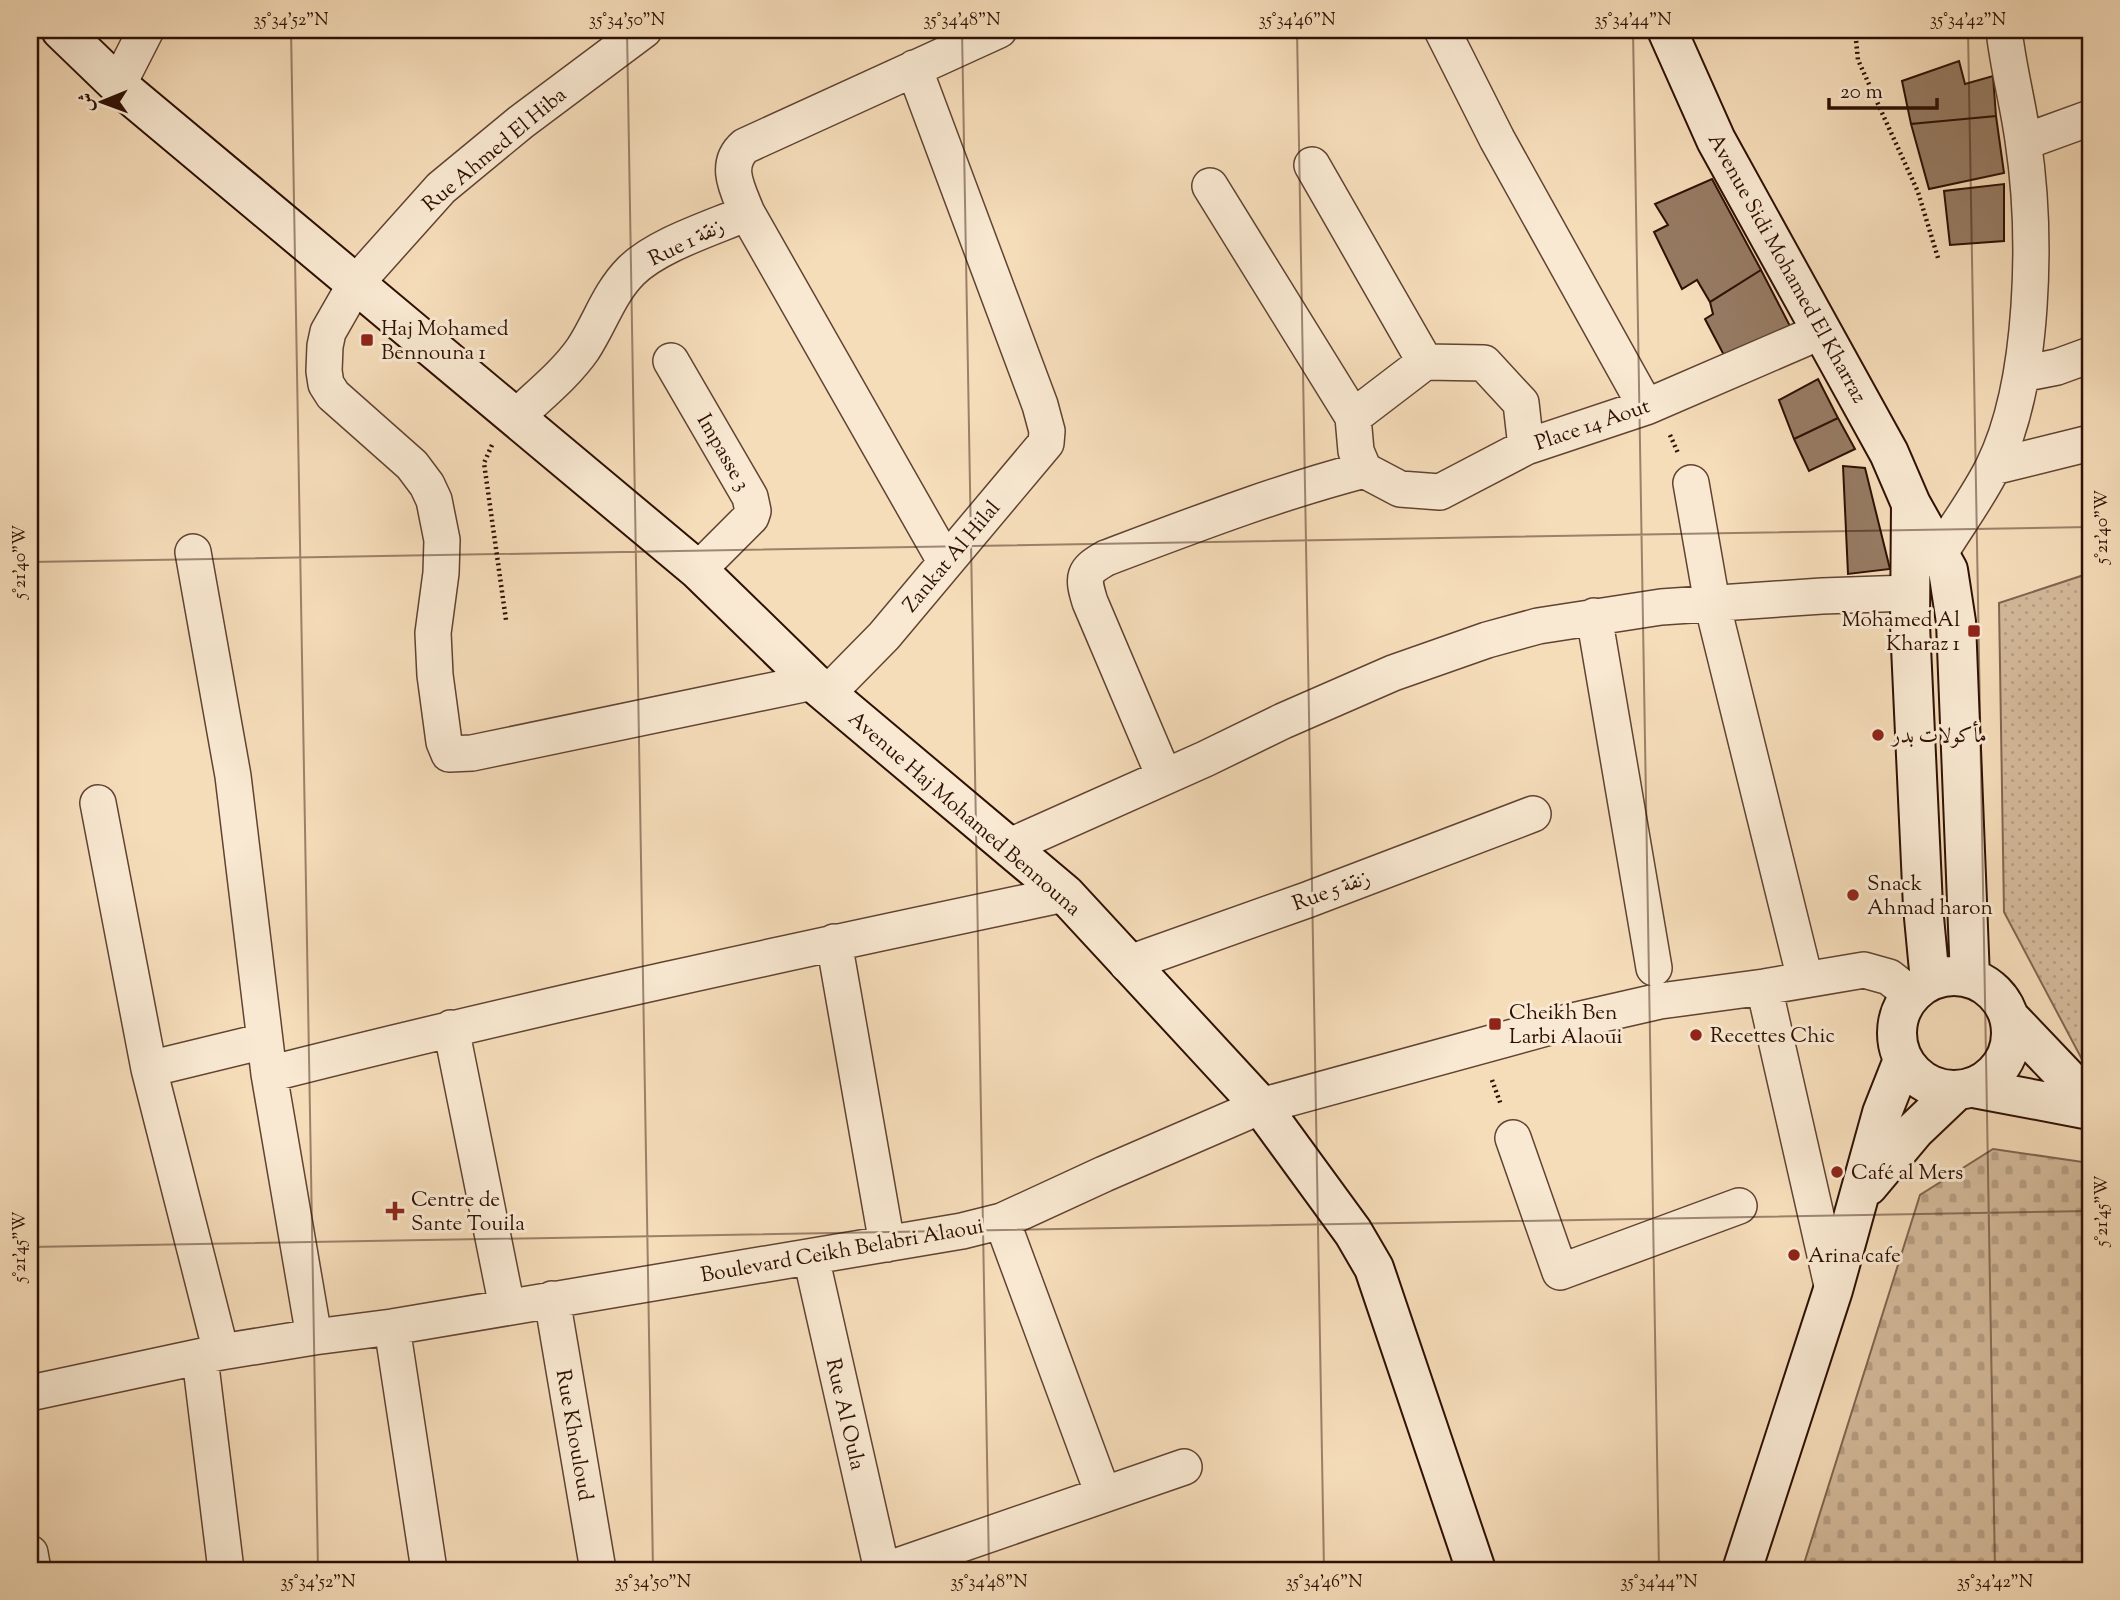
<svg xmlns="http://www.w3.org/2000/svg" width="2120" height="1600" viewBox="0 0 2120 1600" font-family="'Sorts Mill Goudy',Amiri,serif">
<defs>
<pattern id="green-dots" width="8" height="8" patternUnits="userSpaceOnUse" patternTransform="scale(1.75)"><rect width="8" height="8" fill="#d4ba9b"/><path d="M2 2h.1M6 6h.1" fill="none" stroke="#b69f84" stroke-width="1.8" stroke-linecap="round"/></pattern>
<pattern id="cemetery-stones" width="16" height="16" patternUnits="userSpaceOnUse" patternTransform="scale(1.75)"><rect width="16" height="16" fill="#d4ba9b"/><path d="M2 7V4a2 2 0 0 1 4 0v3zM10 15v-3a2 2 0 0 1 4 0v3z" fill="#b69f84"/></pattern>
</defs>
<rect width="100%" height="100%" fill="#f6ddba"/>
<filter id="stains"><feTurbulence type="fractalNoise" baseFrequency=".00286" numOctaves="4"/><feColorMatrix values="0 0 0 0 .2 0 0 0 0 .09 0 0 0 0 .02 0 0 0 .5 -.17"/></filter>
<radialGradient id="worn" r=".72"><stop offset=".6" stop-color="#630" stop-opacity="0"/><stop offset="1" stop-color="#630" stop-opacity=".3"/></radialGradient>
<!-- green -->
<path fill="url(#green-dots)" stroke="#816550" stroke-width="2" d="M 2090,573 L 2090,1068 L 2086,1067 L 2004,912 L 1999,603 Z"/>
<!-- cemetery -->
<path fill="url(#cemetery-stones)" stroke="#816550" stroke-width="2" d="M 1993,1149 L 2090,1163 L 2090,1570 L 1802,1570 L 1920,1195 Z"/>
<!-- building -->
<path fill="#967b63" stroke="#2e1004" stroke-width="2" d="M 1959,61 L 1965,84 L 1993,76 L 1996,116 L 1911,124 L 1902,81 Z
M 1996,116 L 2004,173 L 1929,189 L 1911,124 Z
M 1712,179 L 1761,270 L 1710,302 L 1697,280 L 1682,289 L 1654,232 L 1668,225 L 1655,204 Z
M 2004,184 L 2004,241 L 1950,245 L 1944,191 Z
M 1761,270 L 1792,330 L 1726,359 L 1705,319 L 1713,314 L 1710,302 Z
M 1818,379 L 1838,418 L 1794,439 L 1779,400 Z
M 1838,418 L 1855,449 L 1809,471 L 1794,439 Z
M 1843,466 L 1865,468 L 1890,569 L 1848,574 Z"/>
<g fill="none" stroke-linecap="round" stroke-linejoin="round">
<defs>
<path id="street" d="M 644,30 L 521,122 L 441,188 L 356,283 L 328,332 L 325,346 L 324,371 L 326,384 L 333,395 L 412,465 L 427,485 L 434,500 L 442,540 L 441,573 L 433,633 L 435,675 L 444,742 L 449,754 L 472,753 L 813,682
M 1442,30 L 1497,139 L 1646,407
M 118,85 L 146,30
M 2024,142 L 2090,118
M 1312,165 L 1425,362
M 1210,186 L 1353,417 L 1356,451 L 1364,470
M 747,213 L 945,561
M 671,361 L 750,497 L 753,511 L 751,517 L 698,570
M 2022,374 L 2057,367 L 2090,355
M 1353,417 L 1425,362 L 1484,363 L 1521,403 L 1526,447
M 515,418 C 538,396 565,375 583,349 C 600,323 609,293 631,271 C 657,245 712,228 747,213 C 738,190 723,165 745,146 L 999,30
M 1993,467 L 2090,443
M 1364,470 L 1400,489 L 1440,492 L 1526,447 L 1646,407 L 1822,331
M 1691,483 L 1712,603 L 1805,979
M 193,552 L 233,776 L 269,1074 L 314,1337
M 1915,556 L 1940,553 C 1957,525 1978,497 1993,467 C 2035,382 2037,233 2023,140 C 2018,103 2008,67 2004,30
M 1594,616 L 1654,968
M 827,694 L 884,636 L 1046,443 L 1047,431 L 1040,405 L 914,68
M 1164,776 L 1090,602 C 1082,576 1083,571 1106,558 C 1191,526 1276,493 1364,470
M 98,803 L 149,1069 L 221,1352
M 1008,847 L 1205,759 L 1283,721 L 1393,673 L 1487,640 L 1538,626 L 1661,607 L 1822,596 L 1909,593
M 834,942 L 887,1244
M 1127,964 L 1307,900 L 1533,814
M 1764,987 L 1833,1290
M 451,1028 L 507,1307
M 149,1069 L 264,1041
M 269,1074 C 533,1007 799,950 1065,894
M 1513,1138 L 1560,1272 L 1739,1206
M 1002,1221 L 1103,1494
M 811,1257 L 882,1570
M 552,1299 L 598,1570
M 392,1327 L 429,1570
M 200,1358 L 226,1570
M 30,1393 L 221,1352 L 314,1337 L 392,1327 L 962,1231 L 1002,1221 L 1104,1174 L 1261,1106 L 1568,1022 L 1660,1001 L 1764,987 L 1864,970 L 1889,977 L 1912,995
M 30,1553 L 33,1570
M 886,1570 L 1184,1467"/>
<path id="secondary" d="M 61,30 L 118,85 L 698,570 L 813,682 L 1065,894 L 1261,1106 L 1353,1232 L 1374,1268 L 1476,1570
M 1667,30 L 1716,140 L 1889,453 L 1911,504 L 1948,570 L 1956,622 L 1970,978
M 1911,504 L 1910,625 L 1923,907 L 1930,981
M1897 1033a57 57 0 1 1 114 0a57 57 0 1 1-114 0Z
M 2009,1017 L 2090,1102
M 1974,1088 L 2090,1110
M 1868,1186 L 1915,1130 L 1956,1091
M 1742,1570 L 1833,1290 L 1882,1113 L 1903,1060"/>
</defs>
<!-- street casing -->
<use href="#street" stroke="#604332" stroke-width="38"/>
<!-- secondary casing -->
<use href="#secondary" stroke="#2e1004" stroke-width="42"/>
<!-- path -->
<path stroke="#2e1004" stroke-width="4.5" stroke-dasharray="2 3.5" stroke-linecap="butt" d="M 1855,30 L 1858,60 L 1918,192 L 1938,258
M 1670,435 L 1678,453
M 492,445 L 484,463 L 506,620
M 1492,1080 L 1501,1105"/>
<!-- street -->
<use href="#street" stroke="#f9e9d2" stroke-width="35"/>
<!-- secondary -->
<use href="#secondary" stroke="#f9e9d2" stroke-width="38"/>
</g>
<!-- ticks -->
<path fill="none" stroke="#2e1004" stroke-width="2" stroke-opacity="0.45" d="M 291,30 L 318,1570M 627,30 L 653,1570M 962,30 L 989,1570M 1297,30 L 1324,1570M 1633,30 L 1659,1570M 1968,30 L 1995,1570M 30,562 L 2090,527M 30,1247 L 2090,1211"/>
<!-- markers -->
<g fill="#8f2418" stroke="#f9e9d2" stroke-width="2.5">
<rect x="360" y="333" width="14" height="14" rx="3.5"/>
<rect x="1967" y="624" width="14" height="14" rx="3.5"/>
<circle cx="1878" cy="735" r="7"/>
<circle cx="1853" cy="895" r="7"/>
<rect x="1488" y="1017" width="14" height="14" rx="3.5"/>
<circle cx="1696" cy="1035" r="7"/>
<circle cx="1837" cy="1172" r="7"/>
<path d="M391.5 1200.5h7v7h7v7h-7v7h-7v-7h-7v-7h7z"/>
<circle cx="1794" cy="1255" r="7"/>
</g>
<g text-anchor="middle" stroke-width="6" stroke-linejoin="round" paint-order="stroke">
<!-- street labels -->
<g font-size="21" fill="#2e1004" stroke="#f9e9d2">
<text transform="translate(494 149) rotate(-40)" y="7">Rue Ahmed El Hiba</text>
<text transform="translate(686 242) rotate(-26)" y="7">Rue 1 زنقة</text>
<text transform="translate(1788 268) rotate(61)" y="7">Avenue Sidi Mohamed El Kharraz</text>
<text transform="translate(1592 424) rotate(-19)" y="7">Place 14 Aout</text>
<text transform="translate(724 452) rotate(60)" y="7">Impasse 3</text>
<text transform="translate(951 556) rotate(-50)" y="7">Zankat Al Hilal</text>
<text transform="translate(965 813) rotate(41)" y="7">Avenue Haj Mohamed Bennouna</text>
<text transform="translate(1331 890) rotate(-20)" y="7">Rue 5 زنقة</text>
<text transform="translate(842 1250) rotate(-10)" y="7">Boulevard Ceikh Belabri Alaoui</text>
<text transform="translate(846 1414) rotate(77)" y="7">Rue Al Oula</text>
<text transform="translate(575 1435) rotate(80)" y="7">Rue Khouloud</text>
</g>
<!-- poi labels -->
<g font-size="21" fill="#2e1004" stroke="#f9e9d2" text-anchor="start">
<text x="381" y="335">Haj Mohamed<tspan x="381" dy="24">Bennouna 1</tspan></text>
<text x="1960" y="626" text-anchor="end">Mohamed Al<tspan x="1960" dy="24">Kharaz 1</tspan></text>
<text x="1892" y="742">مأكولات بدر</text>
<text x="1867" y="890">Snack<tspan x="1867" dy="24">Ahmad haron</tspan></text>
<text x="1509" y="1019">Cheikh Ben<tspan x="1509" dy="24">Larbi Alaoui</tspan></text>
<text x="1710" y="1042">Recettes Chic</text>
<text x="1851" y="1179">Café al Mers</text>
<text x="411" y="1206">Centre de<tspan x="411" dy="24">Sante Touila</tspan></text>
<text x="1808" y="1262">Arina cafe</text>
</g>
</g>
<!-- margin -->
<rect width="2120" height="1600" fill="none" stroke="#f6ddba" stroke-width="77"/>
<!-- north arrow -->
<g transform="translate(102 102) rotate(269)" stroke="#f9e9d2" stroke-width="5" paint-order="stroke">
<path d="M0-5L12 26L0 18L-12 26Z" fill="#2e1004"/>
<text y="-10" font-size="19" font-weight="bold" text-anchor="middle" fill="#2e1004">ش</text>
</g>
<!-- scale -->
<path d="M1829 98v10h108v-10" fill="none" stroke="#2e1004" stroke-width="3.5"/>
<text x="1840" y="98" font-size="21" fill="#2e1004" stroke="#f9e9d2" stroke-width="5" paint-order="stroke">20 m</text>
<rect x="38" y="38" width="2044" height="1524" fill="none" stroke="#2e1004" stroke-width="2.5"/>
<g font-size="18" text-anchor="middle" fill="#2e1004">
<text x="291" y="25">35°34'52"N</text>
<text x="627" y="25">35°34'50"N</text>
<text x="962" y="25">35°34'48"N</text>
<text x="1297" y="25">35°34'46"N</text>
<text x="1633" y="25">35°34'44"N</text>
<text x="1968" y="25">35°34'42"N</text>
<text transform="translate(2101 527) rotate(-90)" y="6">5°21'40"W</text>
<text transform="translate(19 562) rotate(-90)" y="6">5°21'40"W</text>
<text transform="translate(2101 1211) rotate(-90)" y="6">5°21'45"W</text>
<text transform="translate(19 1247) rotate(-90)" y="6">5°21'45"W</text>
<text x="318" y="1587">35°34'52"N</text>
<text x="653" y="1587">35°34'50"N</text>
<text x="989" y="1587">35°34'48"N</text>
<text x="1324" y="1587">35°34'46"N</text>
<text x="1659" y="1587">35°34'44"N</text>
<text x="1995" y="1587">35°34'42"N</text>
</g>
<rect width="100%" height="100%" filter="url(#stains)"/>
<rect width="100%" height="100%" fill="url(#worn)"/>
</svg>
